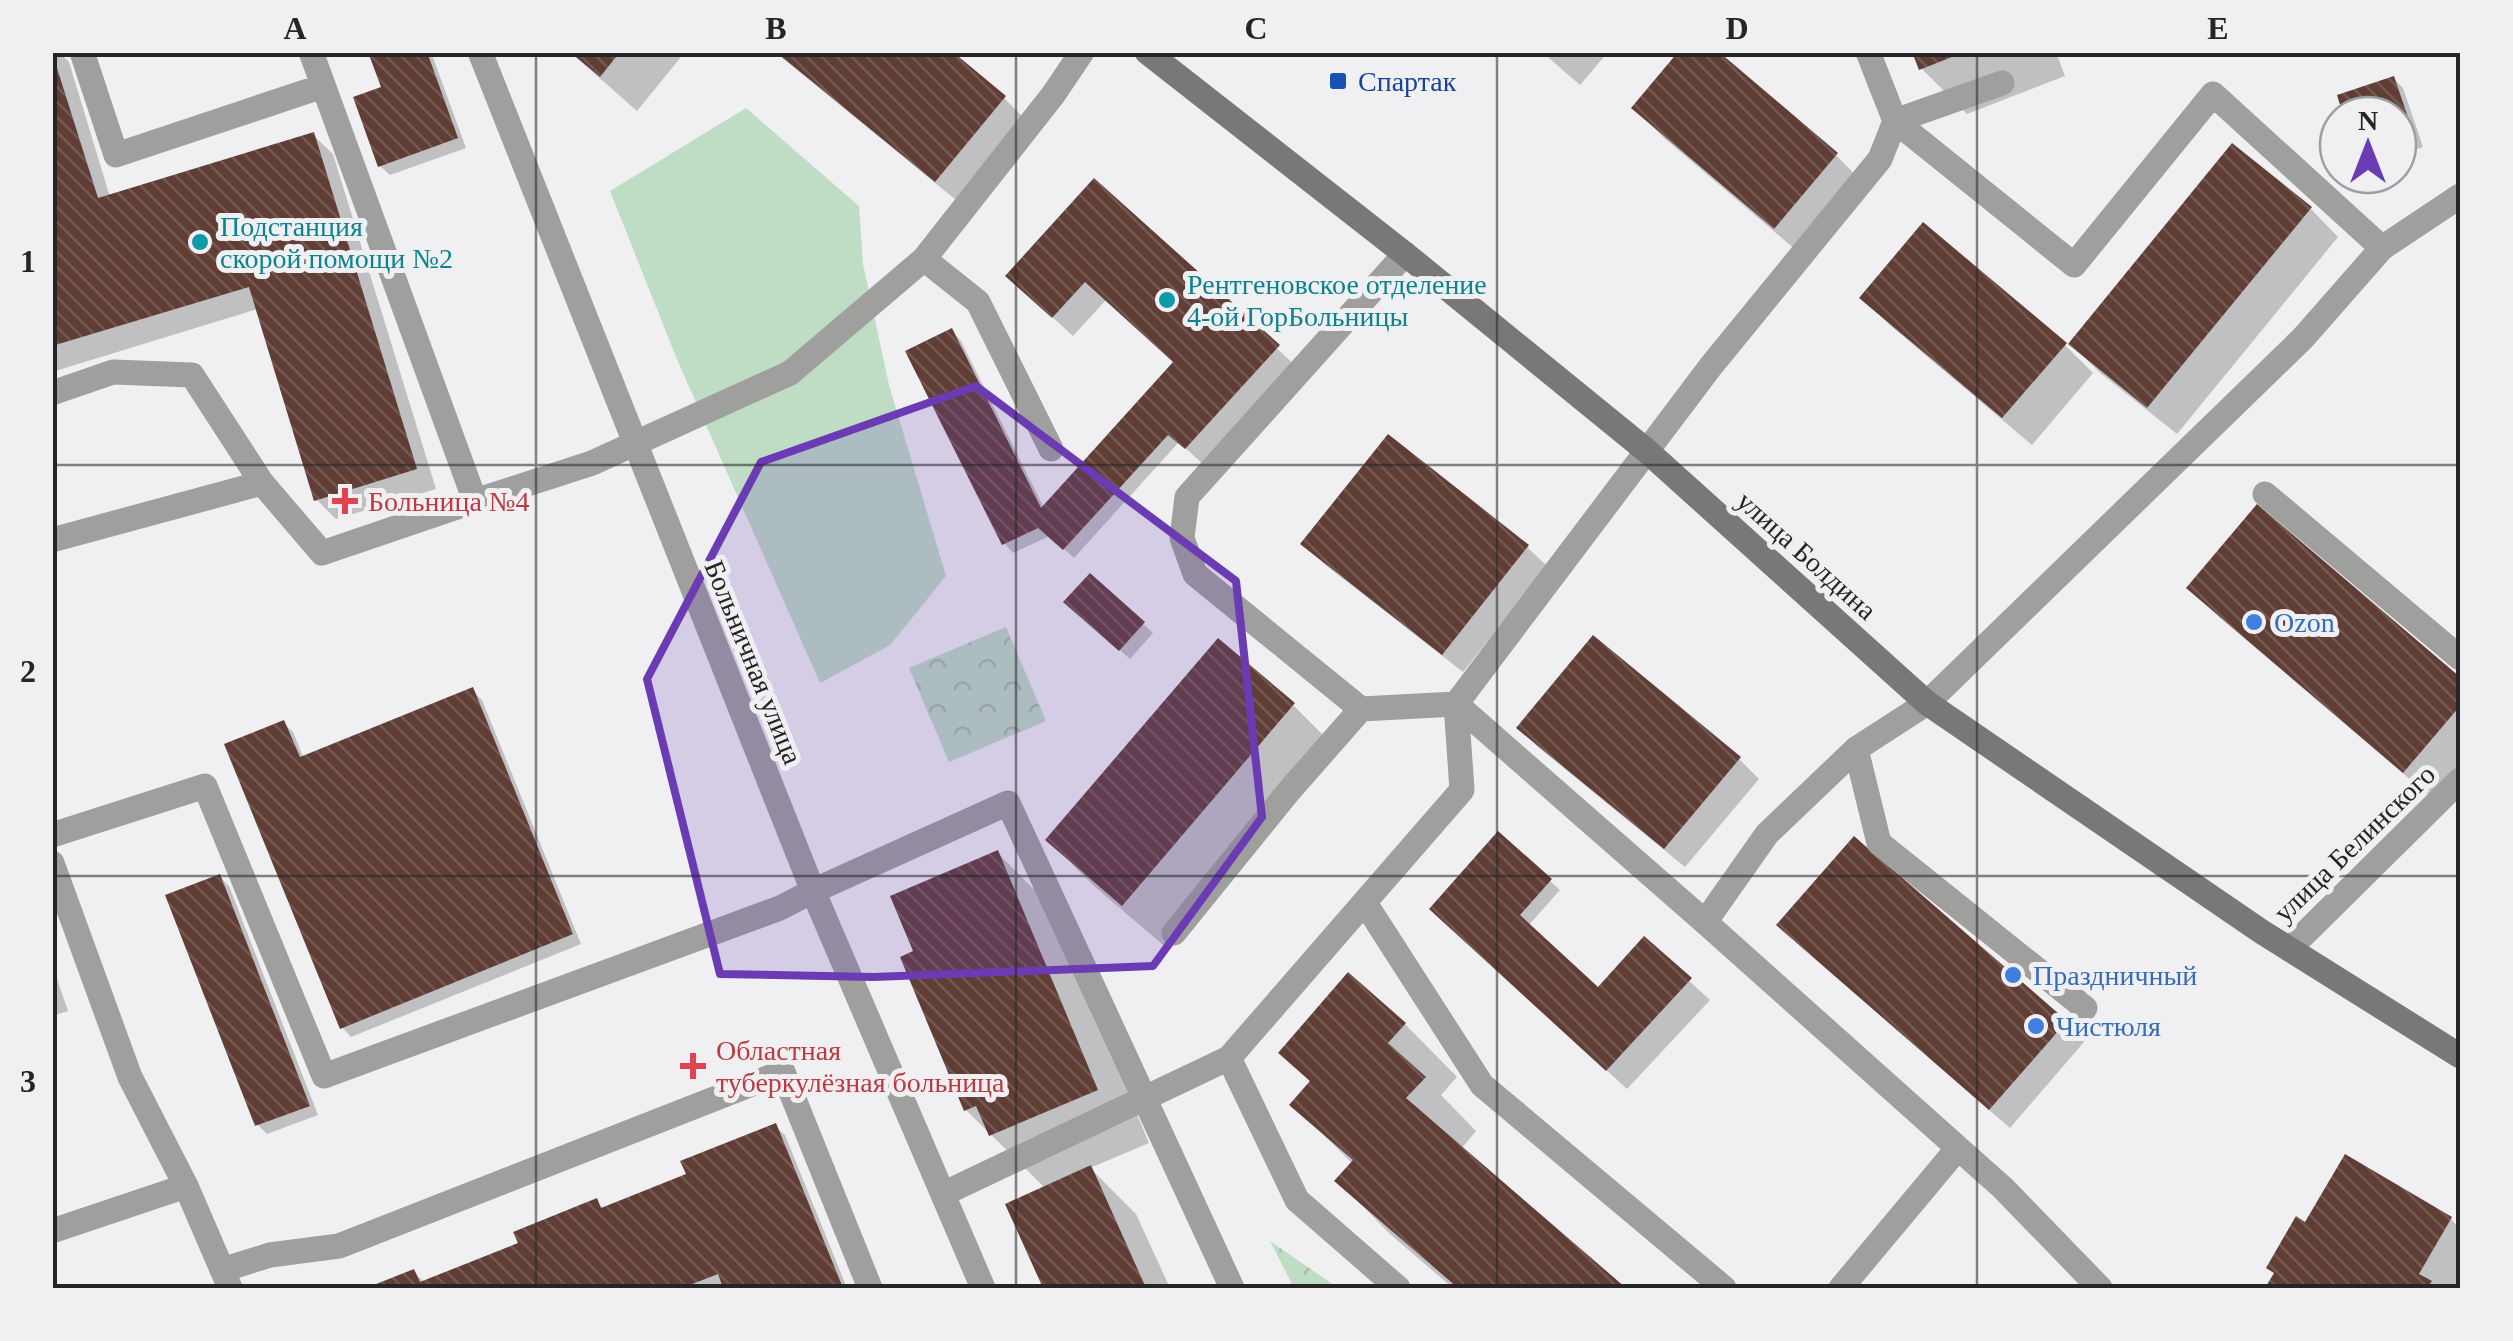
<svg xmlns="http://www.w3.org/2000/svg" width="2513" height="1341" viewBox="0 0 2513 1341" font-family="'Times New Roman',serif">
<defs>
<pattern id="park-crowns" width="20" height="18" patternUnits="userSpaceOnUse" patternTransform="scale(2.5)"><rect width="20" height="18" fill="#bfdcc4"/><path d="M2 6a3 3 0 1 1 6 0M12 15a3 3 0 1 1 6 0" fill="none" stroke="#a4bda8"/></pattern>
<pattern id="building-back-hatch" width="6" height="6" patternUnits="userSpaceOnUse" patternTransform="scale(2.5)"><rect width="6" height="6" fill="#603e36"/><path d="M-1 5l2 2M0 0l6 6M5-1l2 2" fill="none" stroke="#735851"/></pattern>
</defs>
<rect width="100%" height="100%" fill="#f0f0f3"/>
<!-- green -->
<path fill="#bfdcc4" d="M 746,108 L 859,206 L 863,264 L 889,385 L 946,576 L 890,645 L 820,683 L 676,357 L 610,191 Z"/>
<!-- park -->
<path fill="url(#park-crowns)" d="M 1006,627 L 1046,721 L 949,762 L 909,668 Z
M 1270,1241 L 1338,1288 L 1294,1288 Z"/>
<!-- shadow -->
<path fill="#0003" d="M 52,52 L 59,52 L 69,62 L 110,197 L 313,135 L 333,154 L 436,489 L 336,519 L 316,499 L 258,309 L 52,372 Z
M 371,52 L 431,52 L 466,148 L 390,175 L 380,166 L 384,88 Z
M 570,52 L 685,52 L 637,111 Z
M 775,52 L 949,52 L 1004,98 L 1023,117 L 956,200 Z
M 1542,52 L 1608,52 L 1580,85 Z
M 1915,52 L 2056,52 L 2065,76 L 1967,114 L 1921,68 Z
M 2394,79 L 2403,88 L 2423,147 L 2398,156 L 2398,115 L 2346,115 Z
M 1634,108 L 1836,155 L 1864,184 L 1803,256 L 1663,137 Z
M 1094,181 L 1297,367 L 1206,467 L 1179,442 L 1074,558 L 1050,536 L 1013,553 L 1004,543 L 952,331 L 961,341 L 1044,508 L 1176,363 L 1106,300 L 1073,336 L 1028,295 Z
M 2310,208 L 2338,237 L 2177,434 L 2099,372 L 2071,343 Z
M 1863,298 L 2065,345 L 2093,373 L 2032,445 L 1891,326 Z
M 2257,508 L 2460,680 L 2460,767 L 2433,799 L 2218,616 L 2190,588 Z
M 1304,544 L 1527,547 L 1547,566 L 1463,672 L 1323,563 Z
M 1090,576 L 1153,633 L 1130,659 L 1076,611 Z
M 472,690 L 482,700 L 581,944 L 351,1037 L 342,1027 L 284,723 L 293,732 L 304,759 Z
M 1293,705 L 1339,751 L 1169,950 L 1094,886 L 1048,840 Z
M 1519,728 L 1739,759 L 1759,779 L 1685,867 L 1538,747 Z
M 1498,835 L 1560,890 L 1528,926 L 1597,989 L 1644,940 L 1710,1000 L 1627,1089 L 1441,918 Z
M 998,853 L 1050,906 L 1149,1143 L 1090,1168 L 1136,1214 L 1170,1288 L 1046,1288 L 1008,1205 L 1045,1188 L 966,1110 L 916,953 Z
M 220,877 L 229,886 L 318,1115 L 267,1134 L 258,1125 Z
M 1799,945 L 2065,1023 L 2084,1042 L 2010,1128 Z
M 52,964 L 68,1011 L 52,1016 Z
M 1348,976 L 1405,1024 L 1457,1077 L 1441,1095 L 1476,1131 L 1461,1149 L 1622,1288 L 1453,1288 L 1390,1234 L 1338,1181 L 1353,1164 L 1292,1104 L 1311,1083 L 1281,1053 Z
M 775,1126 L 785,1135 L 847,1288 L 726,1288 L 724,1284 L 714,1288 L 372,1288 L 414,1272 L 423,1281 L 521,1244 L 596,1201 L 605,1210 L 689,1175 Z
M 2451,1219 L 2460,1229 L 2460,1288 L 2268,1288 L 2306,1225 Z"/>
<!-- building -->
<path fill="url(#building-back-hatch)" d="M 52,52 L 98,198 L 314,132 L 417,469 L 314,501 L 249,287 L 52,346 Z
M 368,52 L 427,52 L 458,138 L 378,167 L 353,97 L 381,87 Z
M 570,52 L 620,52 L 600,77 Z
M 776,52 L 953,52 L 1006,96 L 935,182 Z
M 1678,52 L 1719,52 L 1838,153 L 1774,229 L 1631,108 Z
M 1912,52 L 1962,52 L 1962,53 L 1919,70 Z
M 2394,76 L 2415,138 L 2398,144 L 2398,115 L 2343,115 L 2337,95 Z
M 2232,143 L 2312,207 L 2147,408 L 2068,344 Z
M 1094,178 L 1280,345 L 1185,449 L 1168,435 L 1063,550 L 1038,528 L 1002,545 L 905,351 L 952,328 L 1041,508 L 1173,362 L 1085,282 L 1052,318 L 1005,276 Z
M 1923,222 L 2067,343 L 2002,418 L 1859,298 Z
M 1388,434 L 1529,545 L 1442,655 L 1300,544 Z
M 2257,504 L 2460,677 L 2460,706 L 2403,773 L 2186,588 Z
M 1090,573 L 1145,622 L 1119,651 L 1063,602 Z
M 1593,635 L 1741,757 L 1664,849 L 1516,728 Z
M 1218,638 L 1295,703 L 1122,906 L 1045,840 Z
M 473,687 L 573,934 L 340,1029 L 224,744 L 284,720 L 300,757 Z
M 1498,831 L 1552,879 L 1520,915 L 1598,987 L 1644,936 L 1692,978 L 1606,1071 L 1429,909 Z
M 1854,836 L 2067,1021 L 1989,1110 L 1776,925 Z
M 998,850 L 1098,1090 L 989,1136 L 976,1106 L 964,1111 L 900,957 L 913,951 L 890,896 Z
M 220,874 L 310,1106 L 255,1126 L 165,895 Z
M 1348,972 L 1406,1023 L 1388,1043 L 1426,1077 L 1406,1098 L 1626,1288 L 1458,1288 L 1334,1181 L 1353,1160 L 1289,1105 L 1310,1081 L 1278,1053 Z
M 776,1123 L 843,1288 L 723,1288 L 718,1274 L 682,1288 L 366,1288 L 414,1269 L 420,1282 L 518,1243 L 513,1232 L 597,1198 L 601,1208 L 686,1174 L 680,1161 Z
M 2345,1154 L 2452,1217 L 2419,1274 L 2432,1281 L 2427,1288 L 2265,1288 L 2274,1273 L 2266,1268 L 2296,1216 L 2305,1222 Z
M 1091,1165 L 1146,1288 L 1043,1288 L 1005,1204 Z"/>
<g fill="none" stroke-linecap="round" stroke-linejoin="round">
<!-- lane -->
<path stroke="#9f9f9e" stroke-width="25" d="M 82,52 L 116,155 L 323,86
M 311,52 L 475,501 L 592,463 L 790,373 L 924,259 L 1053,95 L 1082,52
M 2002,83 L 1895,121 L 2074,265 L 2213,94 L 2382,248
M 924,259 L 978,302 L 1051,449
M 52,393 L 113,372 L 192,375 L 262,483 L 322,553 L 475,501
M 2265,494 L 2460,658
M 52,540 L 262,483
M 1361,709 L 1456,704 L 1705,922 L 1958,1148
M 1856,749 L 1879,843 L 2085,1008
M 52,835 L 205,786 L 324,1076 L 780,908 L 813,891 L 1008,803 L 1232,1288
M 52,863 L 130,1077 L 186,1186
M 1365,903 L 1482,1085 L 1724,1288
M 1705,922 L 1767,834 L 1856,749 L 1927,703
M 1174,933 L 1289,791 L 1361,709 L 1195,574 L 1182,538 L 1187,497 L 1405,254
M 1229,1058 L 1297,1200 L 1398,1288
M 943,1194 L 1229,1058 L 1462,790 L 1456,704 L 1711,366 L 1880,159 L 1895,121 L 1868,52
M 52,1231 L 186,1186 L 230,1288
M 222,1270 L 270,1255 L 339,1246 L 783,1072 L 870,1288
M 1841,1288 L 1958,1148 L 2003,1188 L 2100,1288"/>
<!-- street -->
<path stroke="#9f9f9e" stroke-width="25" d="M 480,52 L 813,891 L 983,1288
M 1927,703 L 2303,338 L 2382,248 L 2460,196
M 2289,949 L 2460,780"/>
<!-- secondary -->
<path stroke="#797876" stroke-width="25" d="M 1147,52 L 1405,254 L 1647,451 L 1927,703 L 2262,932 L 2460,1056"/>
</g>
<!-- marked area -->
<path fill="#6a3bb3" fill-opacity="0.2" stroke="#6a3bb3" stroke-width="8" stroke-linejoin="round" d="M 976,386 L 1236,581 L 1262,817 L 1153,966 L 874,977 L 720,974 L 647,679 L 761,462 Z"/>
<!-- grid -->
<path fill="none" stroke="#252526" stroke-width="2.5" stroke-opacity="0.55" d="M 536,52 L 536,1288M 1016,52 L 1016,1288M 1497,52 L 1497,1288M 1977,52 L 1977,1288M 52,465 L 2460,465M 52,876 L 2460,876"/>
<!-- markers -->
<rect fill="#1a4fb4" stroke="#f0f0f3" stroke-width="4" x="1328" y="71" width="20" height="20" rx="5"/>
<g fill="#0f9aa8" stroke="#f0f0f3" stroke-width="4">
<circle cx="200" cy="242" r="10"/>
<circle cx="1167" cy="300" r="10"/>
</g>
<g fill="#e0444e" stroke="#f0f0f3" stroke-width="4">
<path d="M340 486h10v10h10v10h-10v10h-10v-10h-10v-10h10z"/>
<path d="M688 1051h10v10h10v10h-10v10h-10v-10h-10v-10h10z"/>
</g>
<g fill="#3f7fe0" stroke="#f0f0f3" stroke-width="4">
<circle cx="2254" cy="622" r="10"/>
<circle cx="2013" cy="975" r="10"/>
<circle cx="2036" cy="1026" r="10"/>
</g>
<g text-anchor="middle" stroke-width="10" stroke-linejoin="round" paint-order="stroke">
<!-- transit labels -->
<g font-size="28" fill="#164399" stroke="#f0f0f3" text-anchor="start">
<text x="1358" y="91">Спартак</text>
</g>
<!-- culture labels -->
<g font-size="28" fill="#0d838f" stroke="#f0f0f3" text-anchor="start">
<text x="220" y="236">Подстанция<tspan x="220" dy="32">скорой помощи №2</tspan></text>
<text x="1187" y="294">Рентгеновское отделение<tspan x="1187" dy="32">4-ой ГорБольницы</tspan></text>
</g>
<!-- health labels -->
<g font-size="28" fill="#be3a42" stroke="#f0f0f3" text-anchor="start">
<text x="368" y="511">Больница №4</text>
<text x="716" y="1060">Областная<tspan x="716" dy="32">туберкулёзная больница</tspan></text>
</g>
<!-- street labels -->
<g font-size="28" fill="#252526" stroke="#f0f0f3">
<text transform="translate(1807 555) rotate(42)" y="10">улица Болдина</text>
<text transform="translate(754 662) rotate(68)" y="10">Больничная улица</text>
<text transform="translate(2354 843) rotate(-44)" y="10">улица Белинского</text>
</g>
<!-- shop labels -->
<g font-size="28" fill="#366cbe" stroke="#f0f0f3" text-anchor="start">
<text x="2274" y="632">Ozon</text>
<text x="2033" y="985">Праздничный</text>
<text x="2056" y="1036">Чистюля</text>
</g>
</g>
<!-- border -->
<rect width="2513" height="1341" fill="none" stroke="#f0f0f3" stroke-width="110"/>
<!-- north arrow -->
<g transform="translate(2368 145)"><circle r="48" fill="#f0f0f3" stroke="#9f9fa1" stroke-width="2.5"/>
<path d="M0-8L18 38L0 25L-18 38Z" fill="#6a3bb3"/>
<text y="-15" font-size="28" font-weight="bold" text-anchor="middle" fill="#252526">N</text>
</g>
<rect x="55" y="55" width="2403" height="1231" fill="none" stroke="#252526" stroke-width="4"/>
<g font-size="32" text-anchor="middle" font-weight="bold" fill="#252526">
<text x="295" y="39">A</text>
<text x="776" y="39">B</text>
<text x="1256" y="39">C</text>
<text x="1737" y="39">D</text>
<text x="2218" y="39">E</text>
<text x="28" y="272">1</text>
<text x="28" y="682">2</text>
<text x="28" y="1092">3</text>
</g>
</svg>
